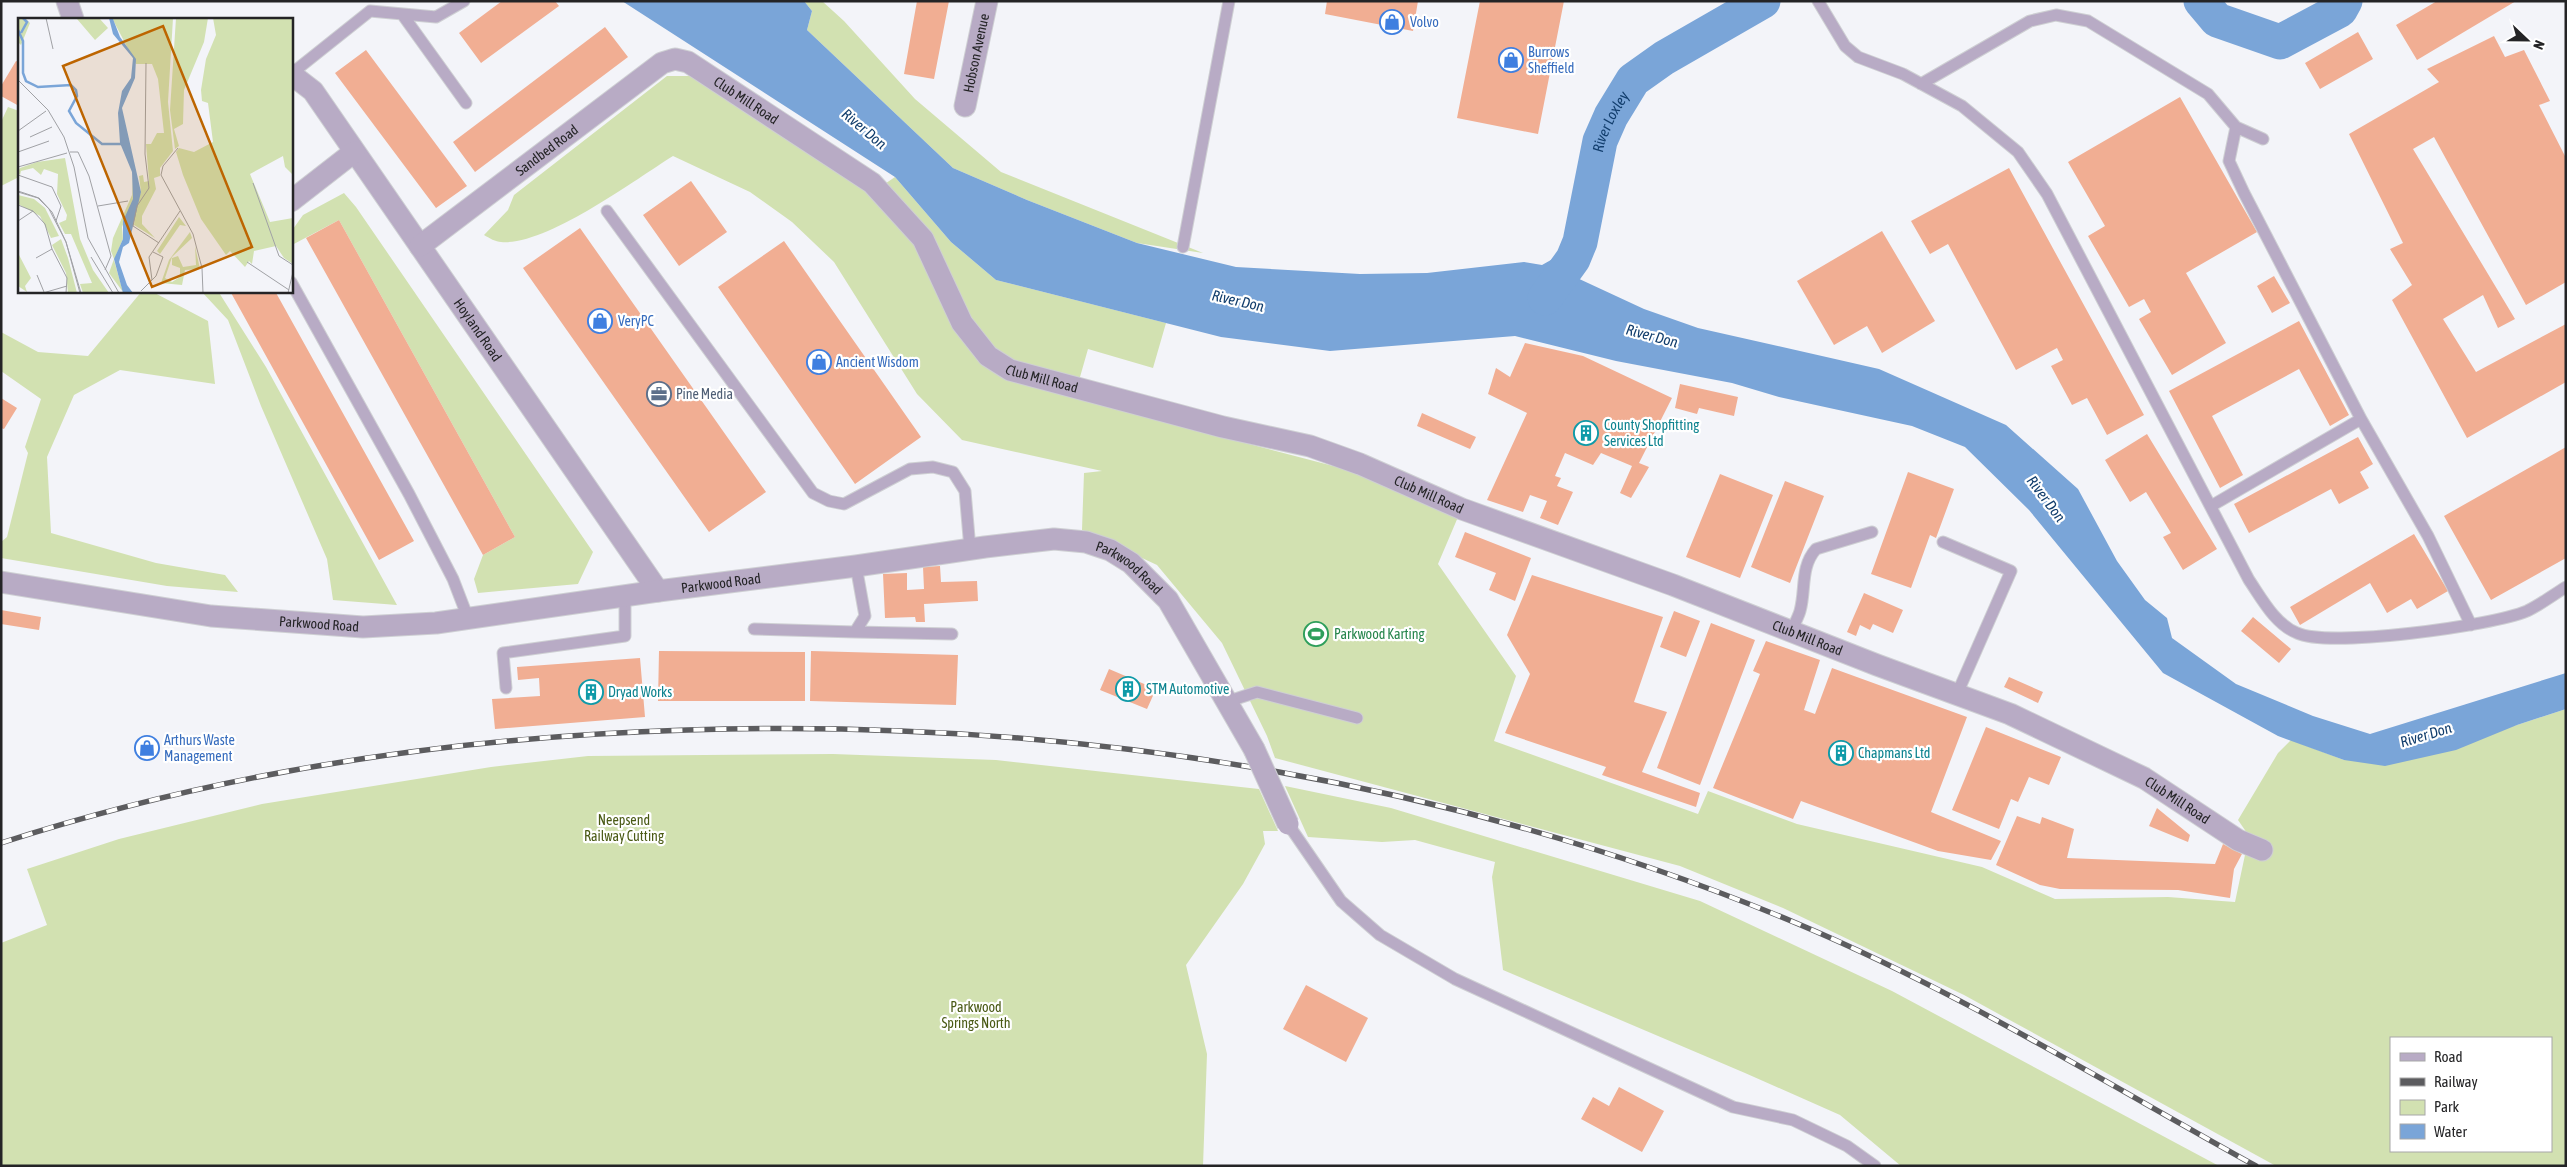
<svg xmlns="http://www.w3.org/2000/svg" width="2567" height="1167" viewBox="0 0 2567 1167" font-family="'Asap Condensed',sans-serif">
<rect width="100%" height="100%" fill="#f3f4f9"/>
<!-- green -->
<path fill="#d2e1b1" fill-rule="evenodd" d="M 804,1 L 822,1 L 844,21 L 915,99 L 1001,172 L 1203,253 L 1137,243 L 1027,200 L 953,168 L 807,30 L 812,11 Z
M 667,76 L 691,76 L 870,194 L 895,177 L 951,242 L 996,280 L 1166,323 L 1153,368 L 1088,349 L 1074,398 L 1360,473 L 1458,517 L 1438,564 L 1516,676 L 1494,741 L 1698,814 L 1708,791 L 1797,824 L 1982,867 L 2055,899 L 2168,897 L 2235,902 L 2249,836 L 2238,820 L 2278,753 L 2291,740 L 2344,760 L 2517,725 L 2566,709 L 2566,1166 L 2276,1166 L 1964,995 L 1783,908 L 1680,866 L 1275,758 L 1267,736 L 1222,643 L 1157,565 L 1082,530 L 1084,473 L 1102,471 L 962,440 L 917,394 L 834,262 L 792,222 L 750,192 L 673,156 C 633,181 546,246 501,242 C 496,242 489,238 484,235 L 508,210 L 514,195 ZM 2391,1038 L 2551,1038 L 2551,1151 L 2391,1151 Z
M 8,107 L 19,111 L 19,177 L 1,186 L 1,122 Z
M 344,193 L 356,207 L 593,552 L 578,584 L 478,593 L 474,579 L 483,555 L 515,537 L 339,220 L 292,245 L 293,229 L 303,215 Z
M 142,291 L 151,291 L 208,321 L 215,384 L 120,370 L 74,395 L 47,457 L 51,533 L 156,563 L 225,575 L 238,592 L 167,586 L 1,558 L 1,542 L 7,537 L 28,453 L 25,447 L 41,399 L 1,371 L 1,332 L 38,352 L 88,356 Z
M 201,291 L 218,291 L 266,367 L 397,605 L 333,600 L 327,559 L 261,406 L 228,320 Z
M 833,754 L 996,760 L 1259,789 L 1278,831 L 1263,831 L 1265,844 L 1243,884 L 1186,965 L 1207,1054 L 1203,1166 L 1,1166 L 1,943 L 47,925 L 27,869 L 119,839 L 262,804 L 491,767 L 588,756 Z
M 1285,786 L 1391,808 L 1700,901 L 1892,991 L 2219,1166 L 1901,1166 L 1840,1115 L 1745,1073 L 1503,970 L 1492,877 L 1495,862 L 1415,840 L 1382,842 L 1308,837 Z"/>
<!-- water -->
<path fill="#7aa5d8" d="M 622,1 L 804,1 L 812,11 L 807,30 L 953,168 L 1027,200 L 1137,243 L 1236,267 L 1360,274 L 1427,273 L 1524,262 L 1542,265 L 1558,256 L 1581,262 L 1575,277 L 1644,309 L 1698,328 L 1879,369 L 2006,425 L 2078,489 L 2117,561 L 2145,600 L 2167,618 L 2172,638 L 2236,684 L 2313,716 L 2370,734 L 2566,673 L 2566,709 L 2517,725 L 2456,750 L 2385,766 L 2344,760 L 2278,736 L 2163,673 L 2029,510 L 1965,447 L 1912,426 L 1779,397 L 1732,383 L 1616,361 L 1515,336 L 1330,351 L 1221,337 L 996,280 L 951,242 L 895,177 Z"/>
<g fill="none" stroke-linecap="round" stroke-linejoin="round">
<!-- river -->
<g stroke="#7aa5d8" stroke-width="35">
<path d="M 2201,1 L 2217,20 L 2280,42 L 2340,10 L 2345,1"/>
<path id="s1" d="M 1545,298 L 1573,259 L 1580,242 L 1600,141 L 1611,116 L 1633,80 L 1664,58 L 1763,1"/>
</g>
</g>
<!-- building -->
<path fill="#f1ae93" d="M 502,1 L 555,1 L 559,6 L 481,63 L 459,33 Z
M 917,1 L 949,1 L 934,79 L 904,74 Z
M 1327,1 L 1418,1 L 1413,31 L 1325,14 Z
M 1480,1 L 1564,1 L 1538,134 L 1457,118 Z
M 2437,1 L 2516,1 L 2417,60 L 2396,25 Z
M 605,27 L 628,57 L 475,172 L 453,142 Z
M 2358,32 L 2373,59 L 2320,89 L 2305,63 Z
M 2494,36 L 2505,57 L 2524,50 L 2550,101 L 2539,105 L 2566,158 L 2566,282 L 2526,305 L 2434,137 L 2413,149 L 2515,319 L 2498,328 L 2483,295 L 2443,319 L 2476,372 L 2566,324 L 2566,382 L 2467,438 L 2392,300 L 2412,285 L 2390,249 L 2403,243 L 2349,134 L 2439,82 L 2427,69 Z
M 366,50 L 467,186 L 436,208 L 335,73 Z
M 16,61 L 19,62 L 19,106 L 1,96 L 1,86 Z
M 2180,97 L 2257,232 L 2186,273 L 2226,343 L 2172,375 L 2139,319 L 2151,312 L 2144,299 L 2129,307 L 2088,236 L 2105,226 L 2068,162 Z
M 2009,168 L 2144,415 L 2107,435 L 2087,398 L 2072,405 L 2051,366 L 2063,360 L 2057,348 L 2016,370 L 1948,244 L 1930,254 L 1911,221 Z
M 691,181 L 727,232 L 679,266 L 643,215 Z
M 339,220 L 515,537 L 483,555 L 306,238 Z
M 580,228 L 766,492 L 709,532 L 523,268 Z
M 1882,231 L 1935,321 L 1882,353 L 1867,326 L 1834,345 L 1797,281 Z
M 784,241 L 921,437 L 855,484 L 718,287 Z
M 2274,276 L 2290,303 L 2272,313 L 2257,286 Z
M 230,291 L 275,291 L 414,541 L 379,560 Z
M 2299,321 L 2349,415 L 2330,426 L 2299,369 L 2212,416 L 2243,475 L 2220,488 L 2169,391 Z
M 1525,343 L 1583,356 L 1672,398 L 1639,463 L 1649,467 L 1631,498 L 1620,493 L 1632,466 L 1601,453 L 1593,465 L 1565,453 L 1555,476 L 1561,478 L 1557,486 L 1573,492 L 1558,525 L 1540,518 L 1547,501 L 1530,495 L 1523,512 L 1487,500 L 1527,413 L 1488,394 L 1496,368 L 1510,377 Z
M 1680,384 L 1738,397 L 1734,416 L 1699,408 L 1697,414 L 1675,408 Z
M 1,398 L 17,408 L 4,429 L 1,428 Z
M 1422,413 L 1476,437 L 1470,449 L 1417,426 Z
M 2147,434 L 2217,549 L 2183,570 L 2163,537 L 2171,533 L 2146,492 L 2130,502 L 2105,460 Z
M 2358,437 L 2373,464 L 2360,472 L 2369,488 L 2339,504 L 2331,489 L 2249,533 L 2234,504 Z
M 2566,447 L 2566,558 L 2491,600 L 2444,516 Z
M 1908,472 L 1954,489 L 1936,538 L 1930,535 L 1911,588 L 1871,574 Z
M 1720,474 L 1773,495 L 1740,578 L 1686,557 Z
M 1785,481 L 1824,496 L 1790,583 L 1751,567 Z
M 1465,532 L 1531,558 L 1515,601 L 1489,590 L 1496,573 L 1455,557 Z
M 2414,534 L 2448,591 L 2417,609 L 2411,599 L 2387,613 L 2370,583 L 2300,625 L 2290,607 Z
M 940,566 L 941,582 L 977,581 L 978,601 L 924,604 L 925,622 L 916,622 L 915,617 L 885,618 L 883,574 L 907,573 L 907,590 L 924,589 L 923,567 Z
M 1532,575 L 1663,617 L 1634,702 L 1667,712 L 1642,772 L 1700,793 L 1696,807 L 1602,775 L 1606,767 L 1505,733 L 1530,674 L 1507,635 Z
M 1864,593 L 1903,610 L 1893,633 L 1873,624 L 1870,630 L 1860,625 L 1856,636 L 1847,632 Z
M 1,610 L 41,617 L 39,630 L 1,624 Z
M 1674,611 L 1700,621 L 1686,657 L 1660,647 Z
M 2253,617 L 2291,649 L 2279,663 L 2241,631 Z
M 1711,623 L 1755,640 L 1700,785 L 1657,768 Z
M 1766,641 L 1820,660 L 1804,710 L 1815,714 L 1832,668 L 1967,717 L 1931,812 L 2001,841 L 1991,860 L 1938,851 L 1801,801 L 1793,819 L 1713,788 L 1760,674 L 1753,671 Z
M 659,651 L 805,652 L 805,701 L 658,701 Z
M 811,651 L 958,655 L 956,705 L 810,701 Z
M 640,658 L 645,717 L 495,729 L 492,699 L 540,696 L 539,678 L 518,680 L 517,667 Z
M 1109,669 L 1156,689 L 1147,709 L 1100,690 Z
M 2009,677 L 2043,692 L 2038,703 L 2004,687 Z
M 1986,727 L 2061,757 L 2049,785 L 2029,777 L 2018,802 L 2011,799 L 1999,829 L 1952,810 Z
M 2157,808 L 2190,835 L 2188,842 L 2149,826 Z
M 2017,816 L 2040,824 L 2042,817 L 2074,829 L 2067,858 L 2215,864 L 2223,844 L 2242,854 L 2234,869 L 2230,898 L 2178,890 L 2060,889 L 2040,885 L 1996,865 Z
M 1306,985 L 1368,1018 L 1346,1062 L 1283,1029 Z
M 1619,1087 L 1664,1111 L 1642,1152 L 1581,1119 L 1593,1097 L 1609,1106 Z"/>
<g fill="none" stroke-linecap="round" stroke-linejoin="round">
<defs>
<path id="service" d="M 1818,1 L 1845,46 L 1858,57 L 1903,74 L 1962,106 L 2018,152 L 2047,194 L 2249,580 C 2262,599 2275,624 2297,633 C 2329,648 2492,626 2527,611 C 2540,605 2553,595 2566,587
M 402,14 L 466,103
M 291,74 L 370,11 L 436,17 L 464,1
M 1921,84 L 2030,21 L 2056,15 L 2088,21 L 2208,94 L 2236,127 L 2263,139
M 2236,127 L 2229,161 L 2244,193 L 2361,419
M 607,211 L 813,493 L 829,501 L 844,504 L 910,469 L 933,467 L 953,472 L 965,491 L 970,549
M 1183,247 L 1229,1
M 291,282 L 409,494 L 453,579 L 468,618
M 2211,506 L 2361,419 L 2428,536 L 2471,625
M 1943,542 L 2011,571 L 1957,694
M 754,629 L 855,632 L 865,616 L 856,566
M 1792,631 C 1794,624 1798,618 1800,611 C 1806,590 1800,567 1816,549 L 1872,532
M 855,632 L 952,634
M 506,688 L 503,653 L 625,636 L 625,596
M 1226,702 L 1257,692 L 1357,718
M 1288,824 L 1341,901 L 1380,935 L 1455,979 L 1733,1107 L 1793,1120 L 1847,1146 L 1875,1166"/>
<g id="minor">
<path d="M 67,1 L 73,19"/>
<path id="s2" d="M 291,74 L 313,91 L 658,591"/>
<path id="s3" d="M 965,106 L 987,1"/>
<path d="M 291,201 L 354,152"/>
<path id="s4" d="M 420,246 L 662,63 L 675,59 L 688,62 L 872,183 L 923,239 L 962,323 L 988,356 L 1010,370 L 1223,427 L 1310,446 L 1360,464 L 1462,509 L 1673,585 L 1877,665 L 2010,714 L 2144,778 L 2238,840 L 2262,850"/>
<path id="s5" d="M 1,582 L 211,616 L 363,627 L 436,623 L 658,591 L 856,566 L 985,547 L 1054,539 L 1086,542 L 1110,550 L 1131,563 L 1168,600 L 1254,749"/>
</g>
</defs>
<!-- service casing -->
<use href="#service" stroke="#cecfd3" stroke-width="13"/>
<!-- minor casing -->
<use href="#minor" stroke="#cecfd3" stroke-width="23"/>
<!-- service -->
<use href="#service" stroke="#b8abc5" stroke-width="11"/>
<!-- minor -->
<use href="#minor" stroke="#b8abc5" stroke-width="21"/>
<defs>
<path id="rail" d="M 1,843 C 224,771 454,737 687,730 C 1064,718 1447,777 1796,923 C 1956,990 2104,1082 2256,1166"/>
</defs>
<!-- rail casing -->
<use href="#rail" stroke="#5c5c5f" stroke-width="5.5"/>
<!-- rail -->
<use href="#rail" stroke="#fff" stroke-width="4" stroke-dasharray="11" stroke-linecap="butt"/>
<defs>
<path id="minor-bridge" d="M 1254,749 L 1288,824"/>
</defs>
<!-- minor-bridge casing -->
<use href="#minor-bridge" stroke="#cecfd3" stroke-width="23" stroke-linecap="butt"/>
<!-- minor-bridge -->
<use href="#minor-bridge" stroke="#b8abc5" stroke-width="21"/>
</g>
<!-- icons -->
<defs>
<symbol id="shop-ring" viewBox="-11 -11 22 22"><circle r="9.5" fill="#fff" stroke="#3f7fe0" stroke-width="1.5"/><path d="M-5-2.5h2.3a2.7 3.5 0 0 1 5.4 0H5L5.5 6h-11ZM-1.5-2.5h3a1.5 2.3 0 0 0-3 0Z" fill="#3f7fe0"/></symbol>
<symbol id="office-ring" viewBox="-11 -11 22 22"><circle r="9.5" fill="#fff" stroke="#5c6f8a" stroke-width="1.5"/><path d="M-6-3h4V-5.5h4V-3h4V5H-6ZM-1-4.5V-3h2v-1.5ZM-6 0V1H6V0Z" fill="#5c6f8a"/></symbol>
<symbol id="building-ring" viewBox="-11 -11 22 22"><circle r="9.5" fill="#fff" stroke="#0f9aa8" stroke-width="1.5"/><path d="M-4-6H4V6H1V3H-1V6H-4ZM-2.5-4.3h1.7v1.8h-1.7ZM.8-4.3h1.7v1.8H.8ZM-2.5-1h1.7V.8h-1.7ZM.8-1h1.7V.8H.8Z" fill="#0f9aa8"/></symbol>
<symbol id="stadium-ring" viewBox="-11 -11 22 22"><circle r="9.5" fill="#fff" stroke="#2e9e5b" stroke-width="1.5"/><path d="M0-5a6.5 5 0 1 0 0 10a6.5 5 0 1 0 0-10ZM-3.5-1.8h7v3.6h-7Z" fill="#2e9e5b"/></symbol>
</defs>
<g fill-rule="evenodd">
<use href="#shop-ring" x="1378" y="8" width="28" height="28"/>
<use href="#shop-ring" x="1497" y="46" width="28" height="28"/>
<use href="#shop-ring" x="586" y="307" width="28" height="28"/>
<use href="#shop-ring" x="805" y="348" width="28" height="28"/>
<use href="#office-ring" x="645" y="380" width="28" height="28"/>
<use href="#building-ring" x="1572" y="419" width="28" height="28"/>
<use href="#stadium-ring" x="1302" y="620" width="28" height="28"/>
<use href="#building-ring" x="1114" y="675" width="28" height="28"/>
<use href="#building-ring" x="577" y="678" width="28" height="28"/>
<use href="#shop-ring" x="133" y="734" width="28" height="28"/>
<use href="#building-ring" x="1827" y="739" width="28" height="28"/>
</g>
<g text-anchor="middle" stroke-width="4.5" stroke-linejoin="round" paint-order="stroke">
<!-- shop labels -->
<g font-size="14" fill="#366cbe" stroke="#fff" text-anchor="start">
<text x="1410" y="27">Volvo</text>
<text x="1528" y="57">Burrows<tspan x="1528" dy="16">Sheffield</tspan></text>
<text x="618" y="326">VeryPC</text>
<text x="836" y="367">Ancient Wisdom</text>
<text x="164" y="745">Arthurs Waste<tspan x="164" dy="16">Management</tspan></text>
</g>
<!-- street labels -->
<g font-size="14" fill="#242426" stroke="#fff">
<text dy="5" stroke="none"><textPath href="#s3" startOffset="54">Hobson Avenue</textPath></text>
<text dy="5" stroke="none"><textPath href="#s4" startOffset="400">Club Mill Road</textPath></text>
<text dy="5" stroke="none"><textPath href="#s4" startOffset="159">Sandbed Road</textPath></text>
<text dy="5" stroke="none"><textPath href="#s2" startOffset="318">Hoyland Road</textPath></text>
<text dy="5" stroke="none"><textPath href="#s4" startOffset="820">Club Mill Road</textPath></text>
<text dy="5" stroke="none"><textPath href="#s4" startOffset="1225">Club Mill Road</textPath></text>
<text dy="5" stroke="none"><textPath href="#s5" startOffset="1145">Parkwood Road</textPath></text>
<text dy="5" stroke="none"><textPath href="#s5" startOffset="726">Parkwood Road</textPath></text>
<text dy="5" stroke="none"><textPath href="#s5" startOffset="321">Parkwood Road</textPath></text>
<text dy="5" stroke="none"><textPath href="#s4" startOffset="1630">Club Mill Road</textPath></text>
<text dy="5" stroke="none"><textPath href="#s4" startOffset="2035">Club Mill Road</textPath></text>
</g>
<!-- service labels -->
<g font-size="14" fill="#4e5e75" stroke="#fff" text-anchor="start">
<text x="676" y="399">Pine Media</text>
</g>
<!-- culture labels -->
<g font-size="14" fill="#0d838f" stroke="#fff" text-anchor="start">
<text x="1604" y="430">County Shopfitting<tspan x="1604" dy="16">Services Ltd</tspan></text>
<text x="1146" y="694">STM Automotive</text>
<text x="608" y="697">Dryad Works</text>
<text x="1858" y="758">Chapmans Ltd</text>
</g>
<!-- leisure labels -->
<g font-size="14" fill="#27864d" stroke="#fff" text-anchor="start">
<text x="1334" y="639">Parkwood Karting</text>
</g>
<!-- park labels -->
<g font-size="14" fill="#4a5a15" stroke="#fff">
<text x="624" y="825">Neepsend<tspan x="624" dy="16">Railway Cutting</tspan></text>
<text x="976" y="1012">Parkwood<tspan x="976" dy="16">Springs North</tspan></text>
</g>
<!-- water labels -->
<g font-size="15" font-style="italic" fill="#123e6d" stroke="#fff">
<text dy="5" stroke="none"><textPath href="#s1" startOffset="191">River Loxley</textPath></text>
<text transform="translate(864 129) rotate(40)" y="5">River Don</text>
<text transform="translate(1238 301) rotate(13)" y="5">River Don</text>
<text transform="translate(1652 336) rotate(15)" y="5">River Don</text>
<text transform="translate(2046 499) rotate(53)" y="5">River Don</text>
<text transform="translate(2426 735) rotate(-17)" y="5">River Don</text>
</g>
</g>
<!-- overview -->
<g transform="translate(18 18)">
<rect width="275" height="275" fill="#f3f4f9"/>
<path d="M 0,0 L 7,0 L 12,5 L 3,27 L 0,24 ZM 81,0 L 90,10 L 77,22 L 59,1 ZM 94,0 L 155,0 L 150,84 L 155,133 L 142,150 L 142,158 L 136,160 L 138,171 L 124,198 L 124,206 L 137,220 L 116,207 L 118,186 L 123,174 L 121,158 L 125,157 L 126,164 L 131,163 L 128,126 L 133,126 L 139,115 L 146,115 L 140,61 L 134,46 L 118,46 ZM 158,0 L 190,0 L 186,24 L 166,72 L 165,106 L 156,111 L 161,128 L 157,131 L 152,92 ZM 195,0 L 275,0 L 275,157 L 267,149 L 265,138 L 232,156 L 252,204 L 275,200 L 275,246 L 266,240 L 258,228 L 236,233 L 234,246 L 231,243 L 227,249 L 212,233 L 208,237 L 183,201 L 165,157 L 158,134 L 161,130 L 176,134 L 195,124 L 190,85 L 184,83 L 183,72 L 188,41 L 198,17 ZM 47,140 L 62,221 L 75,252 L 91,275 L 65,275 L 62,266 L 74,265 L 53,216 L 47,216 L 41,205 L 48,202 L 49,197 L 39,176 L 40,156 L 26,151 L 23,157 L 15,150 L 3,153 L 2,157 L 0,154 L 2,150 L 19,144 ZM 114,157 L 115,182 L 104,209 L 105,221 L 96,242 L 105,274 L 91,255 L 96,241 L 93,233 L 95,220 L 114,177 ZM 0,177 L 16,181 L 27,190 L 41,218 L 33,220 L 22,198 L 0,186 ZM 161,199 L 168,208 L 162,207 L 142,236 L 139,233 ZM 172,214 L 174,220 L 154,239 L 147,260 L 154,264 L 162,259 L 162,250 L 154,247 L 154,240 L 160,238 L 165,249 L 178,247 L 177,228 L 182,251 L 167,252 L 164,267 L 143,265 L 151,242 ZM 43,221 L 50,240 L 59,275 L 50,275 L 48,255 L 34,227 ZM 0,235 L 13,260 L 7,268 L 9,274 L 0,268 Z" fill="#d2e1b1"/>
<path d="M 91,0 L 95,1 L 102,19 L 118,41 L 117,60 L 104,90 L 123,174 L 111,225 L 105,229 L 101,244 L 109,267 L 115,275 L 105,275 L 96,241 L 105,221 L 105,203 L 115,181 L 114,154 L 102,125 L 100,95 L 104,73 L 113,60 L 115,40 L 95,16 Z" fill="#7aa5d8"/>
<path fill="none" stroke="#7aa5d8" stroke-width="2.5" d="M 0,12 L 5,23 L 5,55 L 8,63 L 20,69 L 53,67 L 58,72 L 59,78 L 51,93 L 58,105 L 84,126 L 106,126M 3,15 L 9,4 L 5,0"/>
<path fill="none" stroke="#a0a1a5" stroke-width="1" d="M 28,0 L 35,31M 128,45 L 127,136 L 131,170 L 119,188 L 115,208 L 141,225M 0,62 L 30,92 L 46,119 L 56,149 L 70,220 L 101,275M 0,113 L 28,93M 12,119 L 34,109M 160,130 L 145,148 L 143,157 L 175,216 L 184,250 L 185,275M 0,134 L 31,123M 52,134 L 60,134 L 71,158 L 93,238 L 87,252M 0,149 L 49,135M 0,157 L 34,169 L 43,188 L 38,203M 235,165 L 261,238 L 275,247M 0,173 L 21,180 L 34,194 L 48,224 L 63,275M 0,174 L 20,180 L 31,191 L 48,224 L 62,275M 0,187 L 15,193 L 27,206 L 34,231 L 49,260 L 48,275M 80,188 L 110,183M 0,203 L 15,193M 73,239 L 95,275M 18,240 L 34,231M 229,244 L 271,272M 19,257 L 26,274M 134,262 L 131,239 L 162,193M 123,273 L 138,258 L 145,239 L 135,234M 25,275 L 49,268M 270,275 L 275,254"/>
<path fill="#bd6500" fill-opacity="0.15" stroke="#bd6500" stroke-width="2.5" d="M 145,8 L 234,229 L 134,269 L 45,48 Z"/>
<rect width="275" height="275" fill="none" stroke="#242426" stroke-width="2.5"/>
</g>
<!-- border -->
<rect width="2567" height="1167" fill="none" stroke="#242426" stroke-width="5"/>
<!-- legend -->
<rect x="2390" y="1037" width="162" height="115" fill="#ffffff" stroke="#a7a7a8"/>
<rect x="2400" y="1053" width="25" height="8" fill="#b8abc5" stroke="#a7a7a8"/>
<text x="2434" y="1062" font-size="15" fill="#242426">Road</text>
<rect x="2400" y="1078" width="25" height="8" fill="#5c5c5f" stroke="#a7a7a8"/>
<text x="2434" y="1087" font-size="15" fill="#242426">Railway</text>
<rect x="2400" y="1100" width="25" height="15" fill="#d2e1b1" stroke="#a7a7a8"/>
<text x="2434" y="1112" font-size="15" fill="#242426">Park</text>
<rect x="2400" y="1124" width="25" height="15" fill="#7aa5d8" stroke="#a7a7a8"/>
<text x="2434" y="1137" font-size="15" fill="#242426">Water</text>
<!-- north arrow -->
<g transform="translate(2527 40) rotate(112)" stroke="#ffffff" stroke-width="4" paint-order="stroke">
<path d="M0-4L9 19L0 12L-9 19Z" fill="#242426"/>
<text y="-8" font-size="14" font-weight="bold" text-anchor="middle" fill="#242426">N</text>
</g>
</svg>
